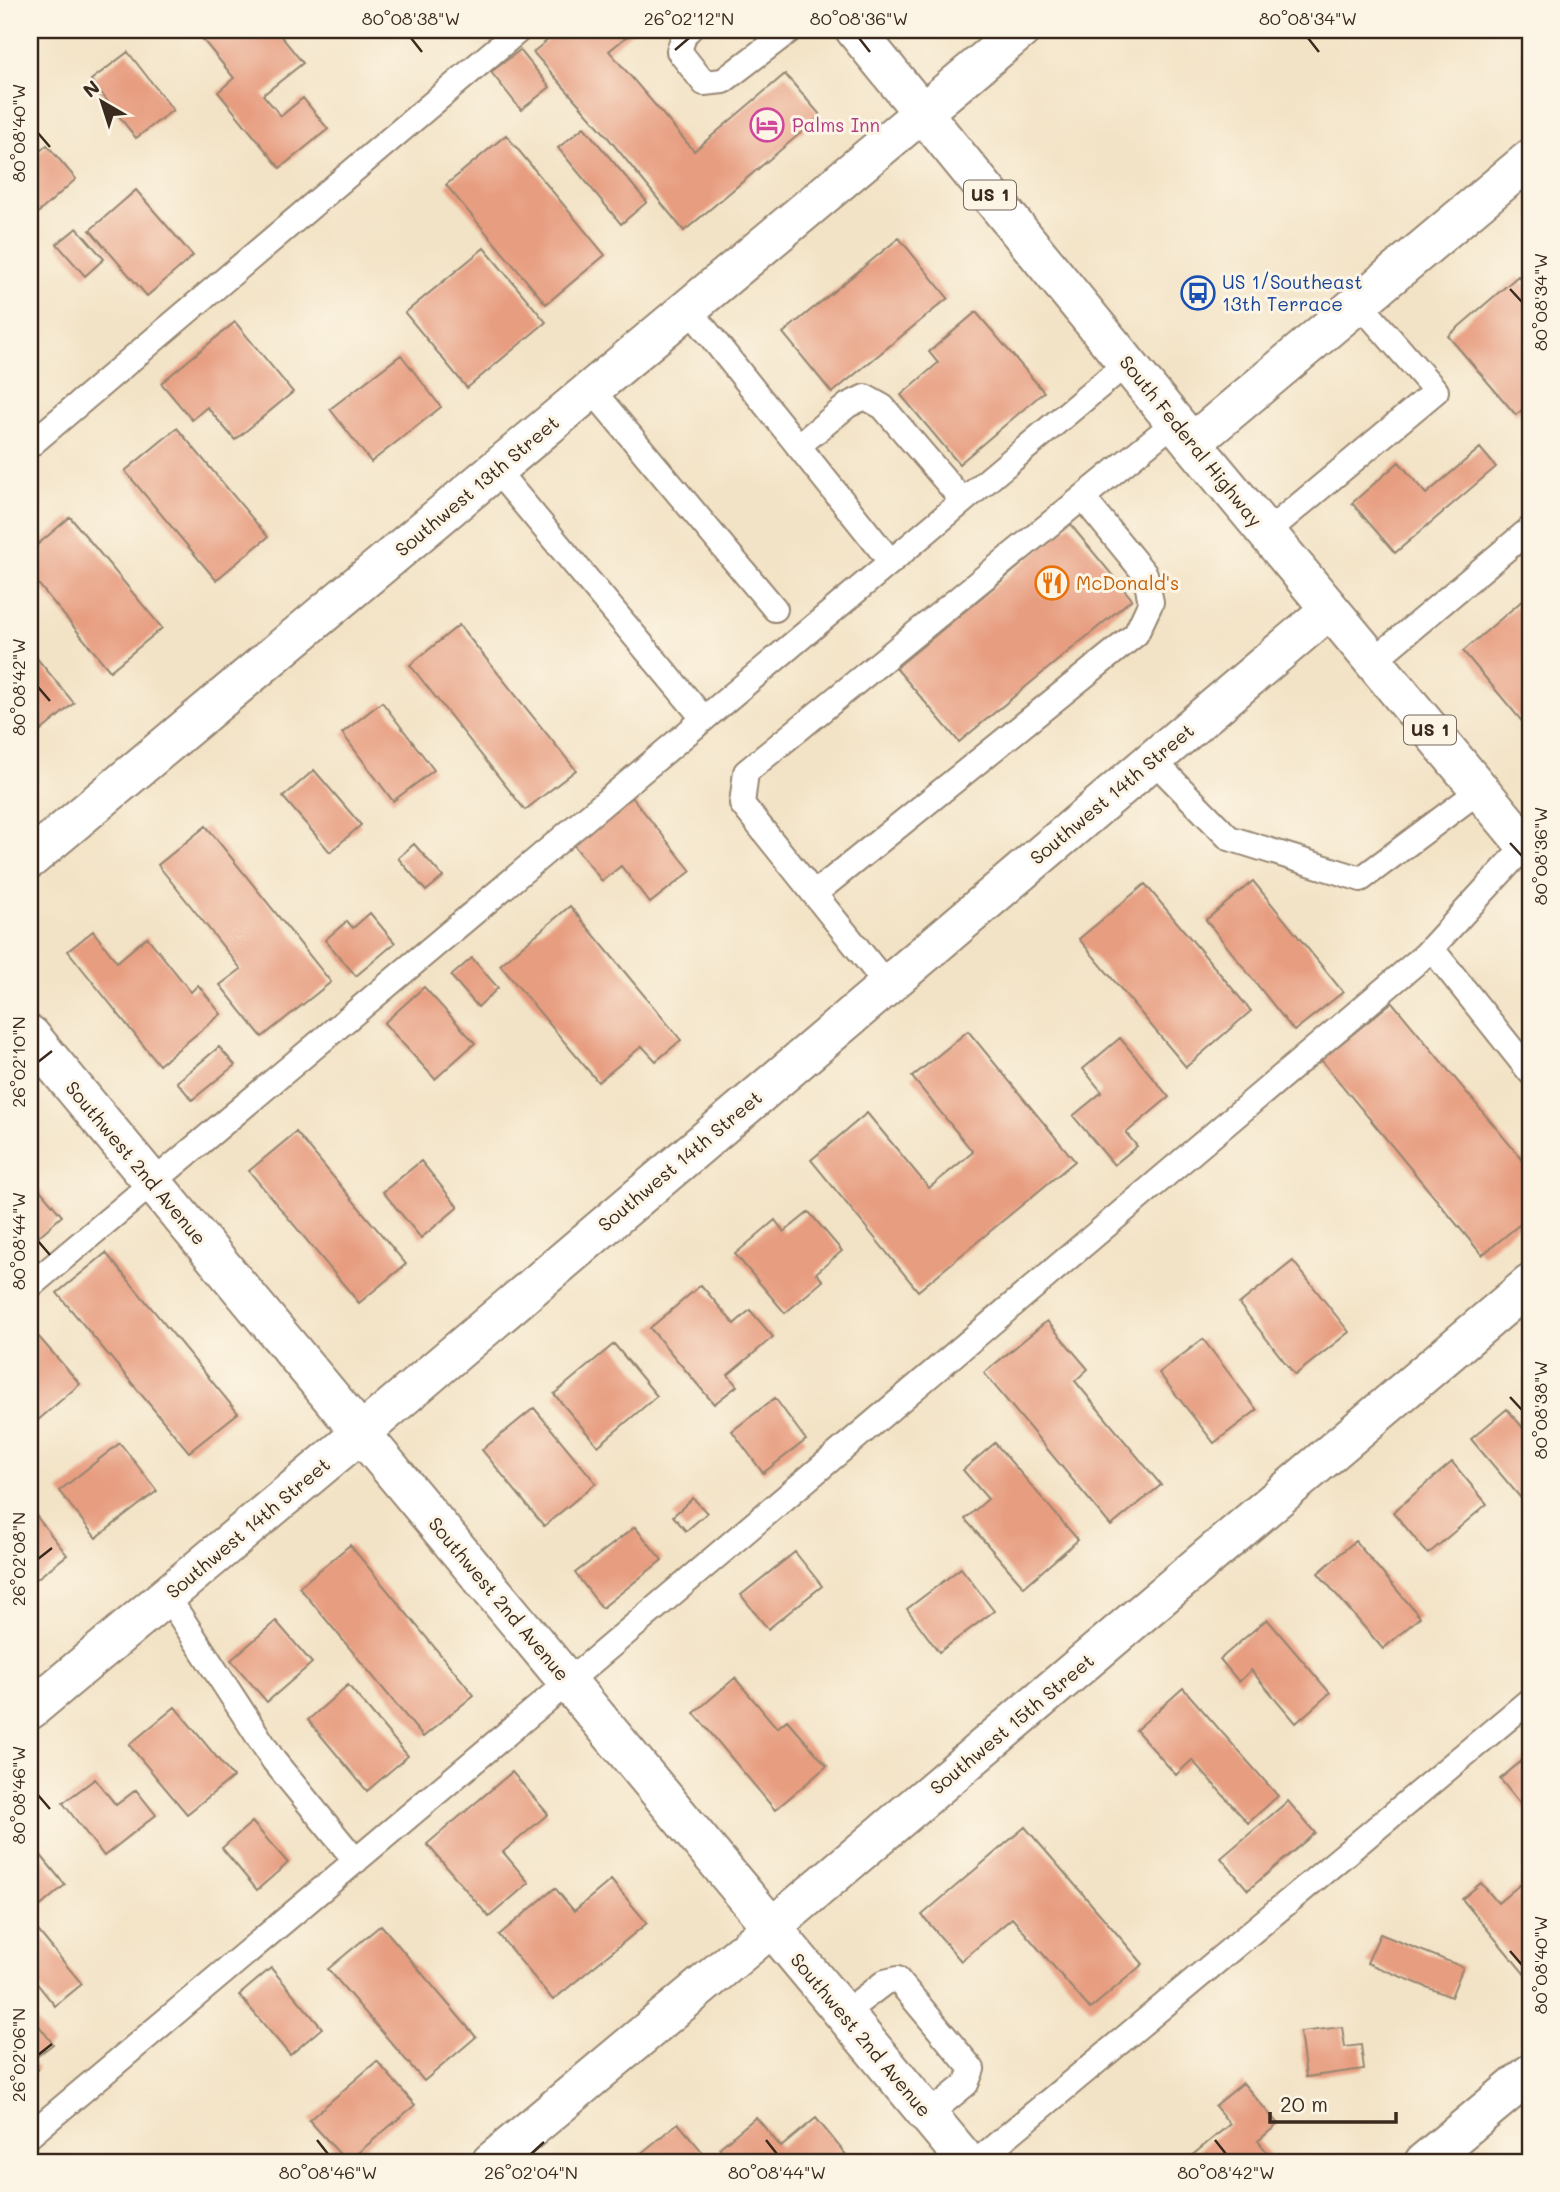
<svg xmlns="http://www.w3.org/2000/svg" width="1560" height="2192" viewBox="0 0 1560 2192" font-family="Mali,sans-serif">
<rect width="100%" height="100%" fill="#fcf5e5"/>
<filter id="ink" filterUnits="userSpaceOnUse"><feTurbulence type="fractalNoise" baseFrequency=".0143" numOctaves="2"/><feDisplacementMap in="SourceGraphic" scale="14" xChannelSelector="R" yChannelSelector="G"/><feConvolveMatrix kernelMatrix="1 2 1 2 8 2 1 2 1" color-interpolation-filters="sRGB"/></filter>
<filter id="wash" filterUnits="userSpaceOnUse"><feTurbulence type="fractalNoise" baseFrequency=".00686" numOctaves="4" result="noise"/><feDisplacementMap in="SourceGraphic" scale="28" xChannelSelector="R" yChannelSelector="G"/><feGaussianBlur stdDeviation="1.57" result="paint"/><feColorMatrix in="noise" values="0 0 0 0 0 0 0 0 0 0 0 0 0 0 0 0 0 1.4 0 .05"/><feComposite in="paint" operator="in"/></filter>
<g filter="url(#wash)">
<rect width="100%" height="100%" fill="#f3e3c6"/>
<g id="blocks">
<!-- building -->
<path fill="#e79d80" d="M 195,30 L 276,30 L 303,63 L 263,95 L 281,116 L 303,98 L 328,129 L 280,168 L 218,92 L 234,78 Z
M 560,30 L 635,30 L 609,51 L 694,151 L 785,74 L 821,116 L 684,231 L 605,134 L 533,52 Z
M 520,50 L 550,87 L 521,110 L 491,72 Z
M 128,52 L 173,110 L 136,138 L 91,80 Z
M 584,127 L 647,202 L 621,224 L 558,148 Z
M 506,135 L 605,255 L 546,304 L 446,185 Z
M 47,145 L 76,179 L 30,220 L 30,151 L 34,156 Z
M 136,190 L 193,256 L 147,296 L 90,230 Z
M 77,228 L 104,259 L 85,276 L 57,244 Z
M 899,238 L 948,298 L 832,393 L 783,333 Z
M 484,248 L 546,322 L 467,388 L 405,313 Z
M 1518,276 L 1530,290 L 1530,403 L 1516,415 L 1448,336 Z
M 976,312 L 1044,392 L 959,464 L 901,395 L 938,363 L 929,352 Z
M 235,322 L 293,392 L 235,440 L 207,407 L 192,420 L 161,383 Z
M 401,355 L 441,407 L 371,462 L 330,409 Z
M 177,428 L 268,537 L 216,580 L 125,471 Z
M 1480,448 L 1496,467 L 1395,553 L 1352,503 L 1399,462 L 1426,494 Z
M 70,517 L 162,628 L 110,671 L 30,574 L 30,551 Z
M 1070,524 L 1132,599 L 959,742 L 896,668 Z
M 1530,594 L 1530,731 L 1463,651 Z
M 459,625 L 576,770 L 525,810 L 410,665 Z
M 30,650 L 74,703 L 30,740 Z
M 382,702 L 434,770 L 393,801 L 342,733 Z
M 314,770 L 361,825 L 330,852 L 283,797 Z
M 632,797 L 691,871 L 650,903 L 621,866 L 602,881 L 573,844 Z
M 206,826 L 331,982 L 262,1037 L 220,985 L 241,969 L 158,865 Z
M 414,844 L 443,877 L 426,891 L 398,858 Z
M 1253,881 L 1343,992 L 1294,1031 L 1206,920 Z
M 1145,884 L 1251,1011 L 1186,1067 L 1079,939 Z
M 570,906 L 681,1040 L 656,1061 L 642,1046 L 598,1082 L 500,965 Z
M 370,913 L 395,943 L 356,976 L 325,940 L 347,921 L 353,928 Z
M 93,931 L 117,962 L 147,937 L 191,992 L 198,985 L 221,1014 L 159,1065 L 68,951 Z
M 472,958 L 498,988 L 478,1007 L 451,976 Z
M 424,987 L 475,1043 L 435,1079 L 384,1023 Z
M 1392,1002 L 1530,1169 L 1530,1216 L 1482,1255 L 1321,1060 Z
M 968,1031 L 1075,1161 L 918,1291 L 811,1160 L 867,1113 L 929,1188 L 973,1152 L 912,1077 Z
M 1120,1038 L 1169,1097 L 1126,1133 L 1137,1146 L 1114,1165 L 1073,1116 L 1102,1092 L 1083,1069 Z
M 219,1047 L 235,1065 L 192,1100 L 177,1082 Z
M 296,1132 L 406,1264 L 359,1303 L 249,1171 Z
M 421,1161 L 458,1207 L 421,1238 L 383,1192 Z
M 30,1178 L 62,1216 L 30,1244 Z
M 809,1212 L 842,1251 L 816,1273 L 823,1281 L 785,1313 L 735,1254 L 775,1220 L 784,1232 Z
M 106,1253 L 238,1413 L 189,1452 L 57,1293 Z
M 1293,1261 L 1349,1332 L 1295,1375 L 1239,1304 Z
M 701,1285 L 734,1324 L 750,1310 L 773,1337 L 728,1375 L 737,1386 L 714,1404 L 650,1328 Z
M 1047,1321 L 1088,1369 L 1075,1381 L 1161,1485 L 1111,1526 L 984,1373 Z
M 37,1335 L 80,1384 L 30,1427 L 30,1341 Z
M 1203,1339 L 1257,1410 L 1214,1443 L 1159,1373 Z
M 614,1344 L 657,1396 L 598,1446 L 554,1394 Z
M 775,1398 L 806,1440 L 763,1473 L 732,1431 Z
M 534,1408 L 596,1483 L 544,1526 L 482,1450 Z
M 1507,1409 L 1530,1436 L 1530,1509 L 1471,1439 Z
M 120,1443 L 157,1491 L 96,1538 L 59,1491 Z
M 995,1443 L 1078,1540 L 1024,1587 L 965,1519 L 988,1499 L 963,1470 Z
M 1452,1462 L 1487,1504 L 1428,1554 L 1393,1512 Z
M 693,1498 L 707,1513 L 686,1531 L 673,1516 Z
M 30,1508 L 67,1555 L 30,1584 Z
M 635,1527 L 662,1560 L 602,1608 L 575,1573 Z
M 1355,1541 L 1420,1617 L 1383,1649 L 1318,1573 Z
M 350,1545 L 474,1695 L 423,1737 L 299,1587 Z
M 795,1552 L 822,1586 L 768,1629 L 741,1595 Z
M 961,1568 L 994,1611 L 939,1652 L 907,1609 Z
M 1267,1619 L 1330,1693 L 1296,1723 L 1251,1670 L 1239,1682 L 1220,1659 Z
M 276,1621 L 312,1663 L 267,1702 L 231,1660 Z
M 735,1678 L 777,1728 L 787,1720 L 827,1766 L 775,1810 L 694,1713 Z
M 348,1685 L 408,1756 L 367,1791 L 308,1720 Z
M 1183,1688 L 1278,1796 L 1248,1823 L 1192,1760 L 1176,1775 L 1136,1730 Z
M 175,1707 L 233,1777 L 187,1814 L 129,1745 Z
M 1530,1754 L 1530,1816 L 1500,1779 Z
M 512,1772 L 548,1814 L 503,1852 L 529,1883 L 489,1917 L 427,1844 Z
M 95,1779 L 116,1805 L 136,1790 L 156,1815 L 104,1856 L 63,1803 Z
M 1288,1801 L 1315,1833 L 1248,1890 L 1221,1858 Z
M 252,1822 L 288,1863 L 257,1890 L 222,1848 Z
M 1025,1827 L 1143,1964 L 1090,2009 L 1012,1918 L 961,1961 L 922,1915 Z
M 30,1842 L 65,1885 L 30,1915 Z
M 611,1880 L 647,1923 L 553,2000 L 499,1935 L 555,1888 L 574,1911 Z
M 1523,1882 L 1530,1891 L 1530,1974 L 1527,1977 L 1462,1899 L 1481,1883 L 1498,1903 Z
M 30,1921 L 82,1984 L 55,2006 L 30,1975 Z
M 381,1925 L 476,2037 L 424,2081 L 328,1969 Z
M 1380,1934 L 1463,1967 L 1451,1997 L 1367,1963 Z
M 271,1968 L 322,2028 L 290,2055 L 239,1995 Z
M 30,2014 L 53,2044 L 31,2061 L 38,2069 L 30,2076 Z
M 1342,2027 L 1345,2047 L 1361,2045 L 1364,2069 L 1306,2077 L 1300,2032 Z
M 377,2061 L 415,2105 L 347,2162 L 309,2120 Z
M 1243,2083 L 1278,2124 L 1258,2141 L 1275,2162 L 1184,2162 L 1230,2124 L 1215,2106 Z
M 756,2117 L 781,2147 L 816,2118 L 852,2162 L 731,2162 L 719,2148 Z
M 678,2123 L 711,2162 L 645,2162 L 639,2155 Z"/>
</g>
</g>
<g filter="url(#ink)">
<use href="#blocks" fill-opacity="0" stroke="#978672" stroke-width="2"/>
<g fill="none" stroke-linecap="round" stroke-linejoin="round">
<defs>
<path id="service" d="M 689,30 L 685,33 L 679,51 L 704,83 L 723,81 L 790,30
M 689,309 L 891,562
M 592,390 L 775,609
M 30,445 L 519,30
M 798,446 L 848,405 L 865,397 L 883,407 L 963,501
M 496,470 L 704,719
M 1266,533 L 1436,391 L 1359,303
M 1372,662 L 1530,529
M 1153,760 L 1229,838 L 1361,879 L 1480,790
M 814,894 L 1136,634 L 1151,602 L 1145,574 L 1083,498
M 1432,949 L 1530,1072
M 887,985 L 742,804 L 746,772 L 1175,422
M 30,1286 L 1127,363
M 167,1596 L 274,1761 L 356,1861
M 843,2014 L 885,1982 L 897,1979 L 972,2069 L 966,2084 L 928,2115
M 30,2135 L 568,1682 L 1425,955 L 1526,845
M 976,2162 L 1530,1700"/>
<path id="minor" d="M 1192,443 L 1530,159
M 30,859 L 1021,30
M 30,1035 L 967,2162
M 30,1710 L 361,1433 L 1329,610
M 491,2162 L 771,1928 L 1530,1284"/>
<path id="primary" d="M 855,30 L 1192,443 L 1530,850
M 1424,2162 L 1530,2074"/>
</defs>
<!-- service casing -->
<use href="#service" stroke="#978672" stroke-width="28"/>
<!-- minor casing -->
<use href="#minor" stroke="#978672" stroke-width="42"/>
<!-- primary casing -->
<use href="#primary" stroke="#978672" stroke-width="42"/>
<!-- service -->
<use href="#service" stroke="#fff" stroke-width="24"/>
<!-- minor -->
<use href="#minor" stroke="#fff" stroke-width="38"/>
<!-- primary -->
<use href="#primary" stroke="#fff" stroke-width="38"/>
</g>
</g>
<!-- ticks -->
<path fill="none" stroke="#3b2a1e" stroke-width="2.5" d="M 411,38 L 422,52M 859,38 L 870,52M 1308,38 L 1319,52M 675,50 L 689,38M 38,133 L 50,147M 1510,289 L 1522,302M 38,687 L 50,701M 1510,843 L 1522,856M 38,1062 L 52,1051M 38,1241 L 50,1255M 1510,1397 L 1522,1410M 38,1559 L 52,1548M 38,1795 L 50,1809M 1510,1951 L 1522,1965M 38,2055 L 52,2044M 317,2140 L 328,2154M 766,2140 L 777,2154M 1215,2140 L 1226,2154M 531,2154 L 544,2142"/>
<!-- icons -->
<defs>
<symbol id="hotel-ring" viewBox="-11 -11 22 22"><circle r="9.5" fill="#fcf5e5" stroke="#d1479c" stroke-width="1.5"/><path d="M-6-4.5h1.5V1H6V5H4.5V3h-9V5H-6ZM-4 0a1.8 1.8 0 1 1 3.6 0ZM.5 0V-2.5h3Q6-2.5 6 0Z" fill="#d1479c"/></symbol>
<symbol id="bus-ring" viewBox="-11 -11 22 22"><circle r="9.5" fill="#fcf5e5" stroke="#1a4fb4" stroke-width="1.5"/><path d="M-5-6H5V4H4V6H2V4H-2V6H-4V4H-5ZM-3.5-4V0h7V-4ZM-3.5 1.2v1.5H-2V1.2ZM2 1.2v1.5H3.5V1.2Z" fill="#1a4fb4"/></symbol>
<symbol id="restaurant-ring" viewBox="-11 -11 22 22"><circle r="9.5" fill="#fcf5e5" stroke="#e8710a" stroke-width="1.5"/><path d="M-5-6h1v4h1v-4h1v4h1v-4h1v5L-1.5 .5V6h-2V.5L-5-1ZM5-6V6H3V1.5H1.5Q1.5-4 5-6Z" fill="#e8710a"/></symbol>
</defs>
<g fill-rule="evenodd">
<use href="#hotel-ring" x="748" y="106" width="38" height="38"/>
<use href="#bus-ring" x="1179" y="274" width="38" height="38"/>
<use href="#restaurant-ring" x="1033" y="564" width="38" height="38"/>
</g>
<g text-anchor="middle" stroke-width="6" stroke-linejoin="round" paint-order="stroke">
<!-- shield labels -->
<g fill="#fcf5e5" stroke="#75675a" stroke-width="2">
<rect x="964" y="180.5" width="52" height="29" rx="5"/>
<rect x="1404" y="715.5" width="52" height="29" rx="5"/>
</g>
<g font-size="18" font-weight="bold" fill="#3b2a1e">
<text x="990" y="201">US 1</text>
<text x="1430" y="736">US 1</text>
</g>
<!-- hotel labels -->
<g font-size="19" fill="#b23c85" stroke="#fcf5e5" text-anchor="start">
<text x="792" y="132">Palms Inn</text>
</g>
<!-- transit labels -->
<g font-size="19" fill="#164399" stroke="#fcf5e5" text-anchor="start">
<text x="1222" y="289">US 1/Southeast<tspan x="1222" dy="22">13th Terrace</tspan></text>
</g>
<!-- street labels -->
<g font-size="19" fill="#3b2a1e" stroke="#fcf5e5">
<text transform="translate(1191 441) rotate(51)" y="7">South Federal Highway</text>
<text transform="translate(477 486) rotate(-40)" y="7">Southwest 13th Street</text>
<text transform="translate(1112 794) rotate(-40)" y="7">Southwest 14th Street</text>
<text transform="translate(680 1161) rotate(-40)" y="7">Southwest 14th Street</text>
<text transform="translate(136 1163) rotate(50)" y="7">Southwest 2nd Avenue</text>
<text transform="translate(248 1528) rotate(-40)" y="7">Southwest 14th Street</text>
<text transform="translate(499 1599) rotate(50)" y="7">Southwest 2nd Avenue</text>
<text transform="translate(1012 1724) rotate(-40)" y="7">Southwest 15th Street</text>
<text transform="translate(861 2035) rotate(50)" y="7">Southwest 2nd Avenue</text>
</g>
<!-- food labels -->
<g font-size="19" fill="#c56008" stroke="#fcf5e5" text-anchor="start">
<text x="1076" y="590">McDonald's</text>
</g>
</g>
<!-- margin -->
<rect width="1560" height="2192" fill="none" stroke="#fcf5e5" stroke-width="77"/>
<!-- north arrow -->
<g transform="translate(102 102) rotate(321)" stroke="#fcf5e5" stroke-width="5" paint-order="stroke">
<path d="M0-5L12 26L0 18L-12 26Z" fill="#3b2a1e"/>
<text y="-10" font-size="19" font-weight="bold" text-anchor="middle" fill="#3b2a1e">N</text>
</g>
<!-- scale -->
<path d="M1270 2112v10h126v-10" fill="none" stroke="#3b2a1e" stroke-width="3.5"/>
<text x="1280" y="2112" font-size="21" fill="#3b2a1e" stroke="#fcf5e5" stroke-width="5" paint-order="stroke">20 m</text>
<rect x="38" y="38" width="1484" height="2116" fill="none" stroke="#3b2a1e" stroke-width="2.5"/>
<g font-size="18" text-anchor="middle" fill="#3b2a1e">
<text x="411" y="25">80°08'38"W</text>
<text x="689" y="25">26°02'12"N</text>
<text x="859" y="25">80°08'36"W</text>
<text x="1308" y="25">80°08'34"W</text>
<text transform="translate(19 133) rotate(-90)" y="6">80°08'40"W</text>
<text transform="translate(1541 302) rotate(-90)" y="6">80°08'34"W</text>
<text transform="translate(19 687) rotate(-90)" y="6">80°08'42"W</text>
<text transform="translate(1541 856) rotate(-90)" y="6">80°08'36"W</text>
<text transform="translate(19 1062) rotate(-90)" y="6">26°02'10"N</text>
<text transform="translate(19 1241) rotate(-90)" y="6">80°08'44"W</text>
<text transform="translate(1541 1410) rotate(-90)" y="6">80°08'38"W</text>
<text transform="translate(19 1559) rotate(-90)" y="6">26°02'08"N</text>
<text transform="translate(19 1795) rotate(-90)" y="6">80°08'46"W</text>
<text transform="translate(1541 1965) rotate(-90)" y="6">80°08'40"W</text>
<text transform="translate(19 2055) rotate(-90)" y="6">26°02'06"N</text>
<text x="328" y="2179">80°08'46"W</text>
<text x="531" y="2179">26°02'04"N</text>
<text x="777" y="2179">80°08'44"W</text>
<text x="1226" y="2179">80°08'42"W</text>
</g>
</svg>
